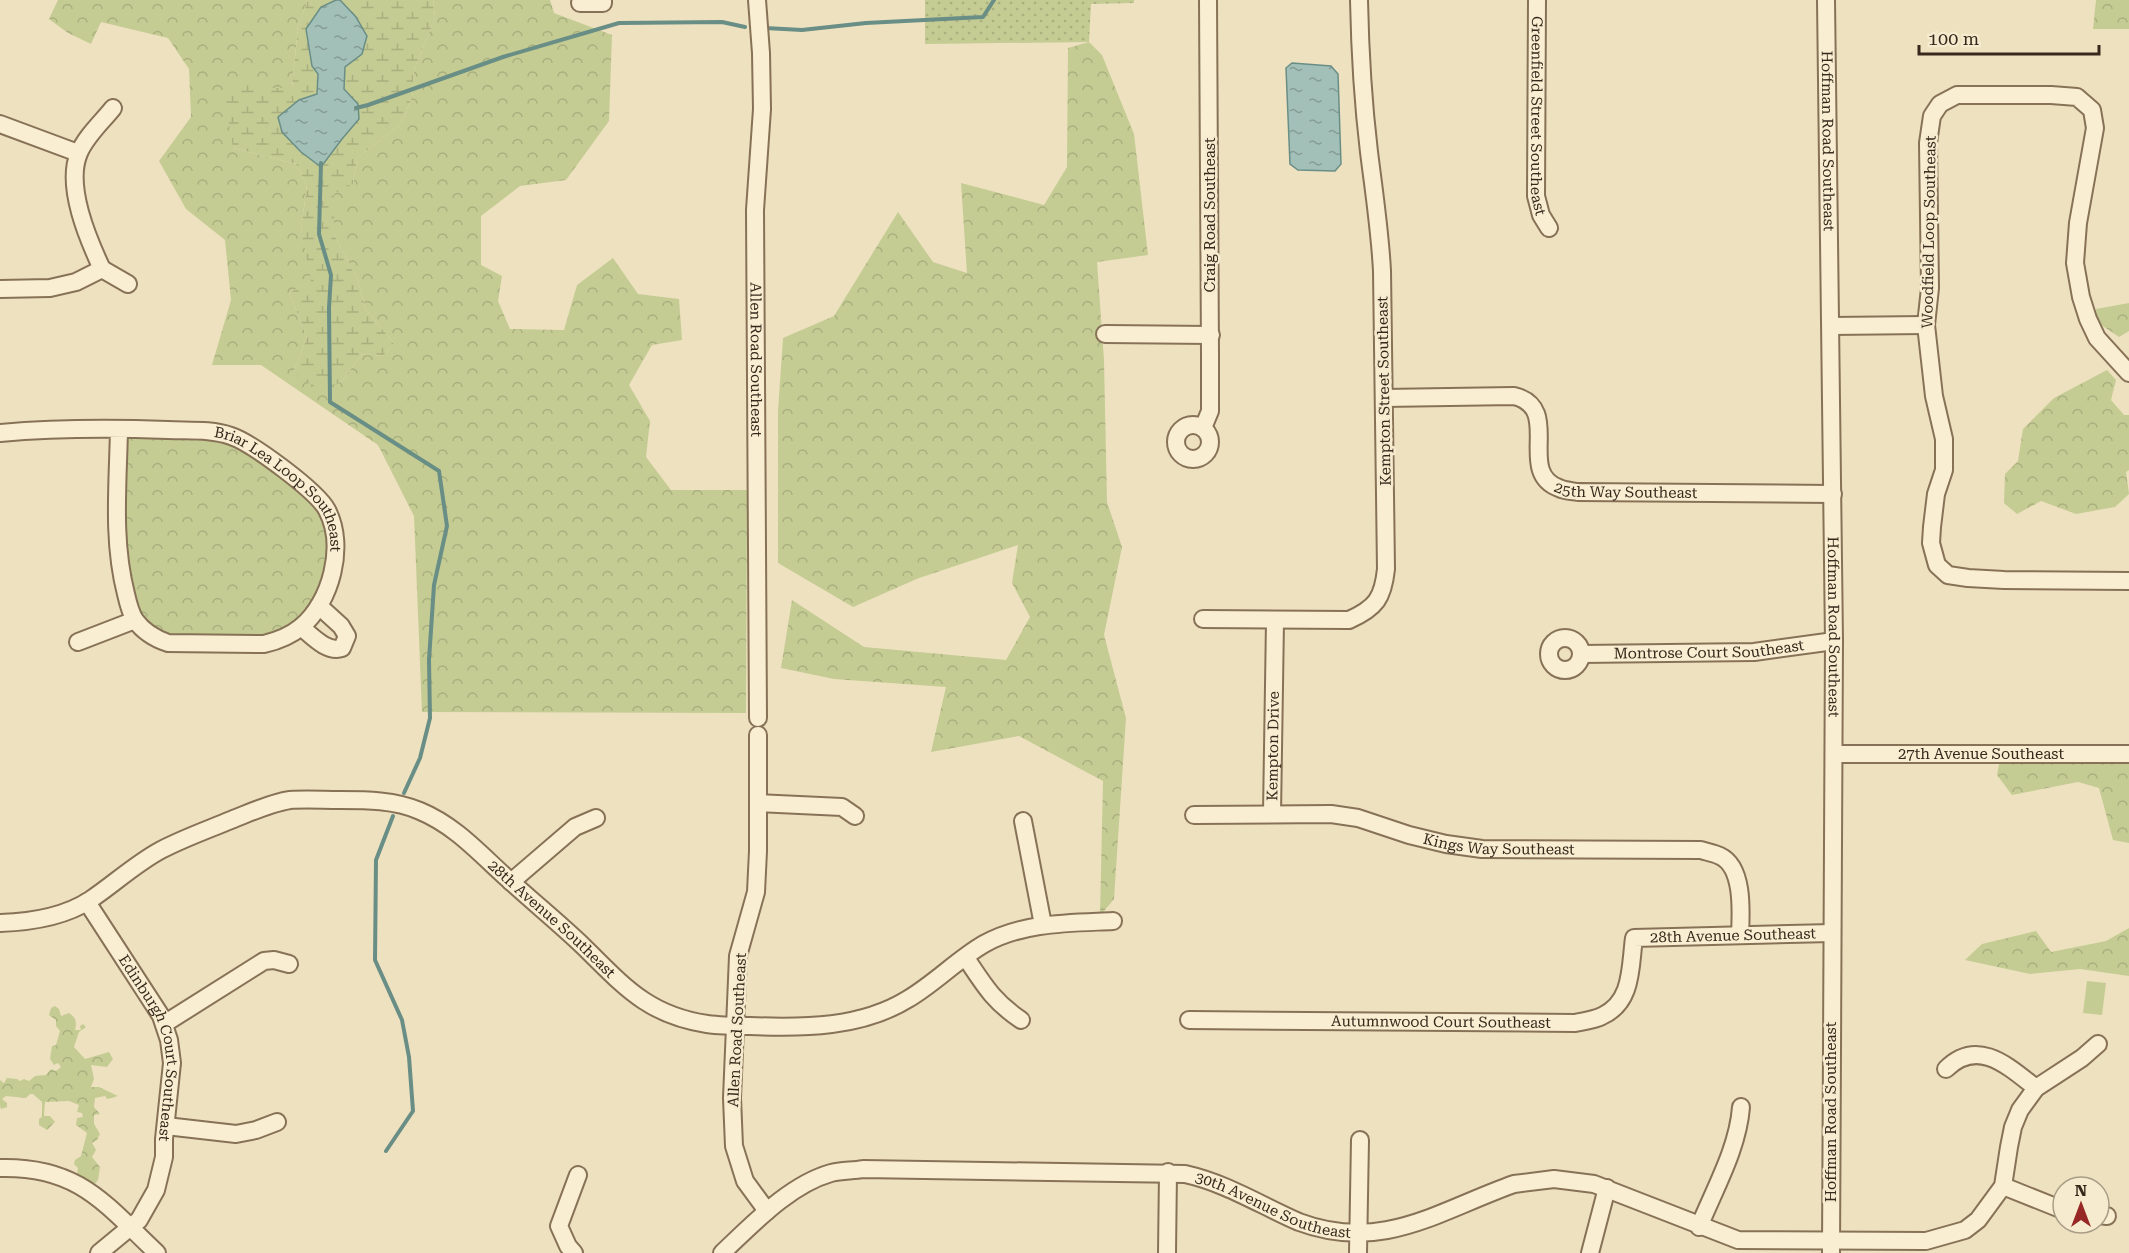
<svg xmlns="http://www.w3.org/2000/svg" width="2129" height="1253" viewBox="0 0 2129 1253" font-family="'Roboto Serif',serif">
<defs>
<pattern id="forest-crowns" width="20" height="18" patternUnits="userSpaceOnUse" patternTransform="scale(1.5)"><rect width="20" height="18" fill="#c4cc93"/><path d="M2 6a3 3 0 1 1 6 0M12 15a3 3 0 1 1 6 0" fill="none" stroke="#a9af7e"/></pattern>
<pattern id="wetland-marsh" width="20" height="14" patternUnits="userSpaceOnUse" patternTransform="scale(1.5)"><rect width="20" height="14" fill="#c4cc93"/><path d="M1 5h8M5 5V1M11 12h8M15 12V8" fill="none" stroke="#a9af7e"/></pattern>
<pattern id="park-dots" width="8" height="8" patternUnits="userSpaceOnUse" patternTransform="scale(1.5)"><rect width="8" height="8" fill="#c4cc93"/><path d="M2 2h.1M6 6h.1" fill="none" stroke="#a9af7e" stroke-width="1.8" stroke-linecap="round"/></pattern>
<pattern id="water-ripples" width="26" height="14" patternUnits="userSpaceOnUse" patternTransform="scale(1.5)"><rect width="26" height="14" fill="#a2c0b8"/><path d="M2 4q2-2 4 0t4 0M15 11q2-2 4 0t4 0" fill="none" stroke="#859c95"/></pattern>
</defs>
<rect width="100%" height="100%" fill="#eee1bf"/>
<!-- forest -->
<path fill="url(#forest-crowns)" d="M 58,0 L 308,0 L 298,26 L 292,88 L 260,88 L 233,148 L 296,164 L 307,185 L 301,229 L 312,281 L 289,293 L 307,337 L 294,371 L 341,382 L 362,354 L 383,356 L 394,343 L 366,310 L 358,281 L 334,234 L 334,193 L 353,184 L 357,158 L 401,124 L 412,97 L 414,70 L 435,18 L 433,0 L 550,0 L 554,13 L 612,35 L 609,121 L 566,180 L 520,186 L 481,216 L 481,265 L 502,276 L 498,301 L 510,329 L 564,330 L 577,285 L 613,258 L 638,294 L 679,299 L 682,340 L 652,345 L 629,385 L 650,421 L 646,457 L 671,490 L 747,490 L 746,713 L 422,712 L 414,516 L 378,445 L 261,365 L 212,365 L 231,300 L 225,240 L 186,209 L 159,161 L 191,117 L 189,69 L 168,38 L 101,22 L 91,44 L 68,33 L 49,19 Z
M 2096,0 L 2129,0 L 2129,29 L 2093,29 Z
M 1089,42 L 1102,55 L 1134,134 L 1148,255 L 1097,262 L 1104,360 L 1107,502 L 1122,547 L 1104,635 L 1126,718 L 1114,899 L 1100,916 L 1103,781 L 1019,736 L 931,752 L 946,687 L 834,679 L 781,668 L 792,600 L 864,647 L 1006,660 L 1030,617 L 1012,583 L 1018,545 L 919,578 L 853,607 L 778,563 L 778,411 L 783,338 L 834,316 L 898,212 L 933,262 L 967,273 L 961,183 L 1044,205 L 1067,167 L 1068,48 Z
M 2129,303 L 2129,331 L 2119,337 L 2097,322 L 2096,309 Z
M 2107,370 L 2116,380 L 2111,400 L 2124,415 L 2129,415 L 2129,470 L 2126,472 L 2129,494 L 2115,507 L 2076,514 L 2041,501 L 2017,514 L 2004,503 L 2005,474 L 2018,461 L 2023,429 L 2054,398 Z
M 119,429 L 234,437 L 330,516 L 328,586 L 278,641 L 168,643 L 129,609 Z
M 2001,754 L 2129,754 L 2129,843 L 2113,840 L 2099,788 L 2078,782 L 2012,795 L 1997,775 Z
M 2129,928 L 2129,976 L 2080,969 L 2030,974 L 1965,960 L 1982,944 L 2036,931 L 2051,952 L 2106,941 Z
M 55,1006 L 59,1009 L 61,1016 L 69,1013 C 76,1018 77,1021 75,1030 L 81,1030 L 80,1026 L 83,1024 L 86,1027 L 79,1032 L 74,1047 L 85,1059 L 109,1052 L 113,1059 L 107,1067 L 91,1065 L 94,1079 L 91,1087 L 99,1087 L 118,1096 L 107,1099 L 105,1096 L 95,1098 L 94,1107 L 100,1114 L 94,1115 L 94,1124 L 100,1134 L 97,1140 L 92,1143 L 96,1150 L 92,1157 L 100,1167 L 98,1180 L 94,1185 L 77,1174 L 78,1168 L 74,1164 L 75,1160 L 81,1156 L 87,1133 L 76,1125 L 77,1118 L 83,1117 L 82,1113 L 77,1112 L 79,1105 L 69,1101 L 45,1102 L 44,1116 L 50,1116 L 55,1122 L 47,1130 L 39,1125 L 39,1119 L 42,1117 L 42,1102 L 33,1094 L 30,1094 L 26,1098 L 6,1096 L 2,1099 L 7,1103 L 7,1107 L 1,1109 L 0,1106 L 0,1080 L 4,1083 L 7,1078 L 17,1079 L 20,1081 L 24,1079 L 29,1081 L 35,1076 L 46,1075 L 51,1069 L 56,1071 L 61,1067 L 58,1063 L 54,1065 L 50,1059 L 52,1046 L 56,1045 L 60,1031 L 56,1026 L 56,1020 L 49,1015 L 51,1008 Z"/>
<!-- wetland -->
<path fill="url(#wetland-marsh)" d="M 308,0 L 336,0 L 321,7 L 312,66 L 318,74 L 317,94 L 299,100 L 342,139 L 359,119 L 358,104 L 344,89 L 345,67 L 362,54 L 356,17 L 340,0 L 433,0 L 435,18 L 414,70 L 412,97 L 401,124 L 357,158 L 353,184 L 334,194 L 334,234 L 358,281 L 366,310 L 394,343 L 383,356 L 362,354 L 341,382 L 318,391 L 294,371 L 307,337 L 289,293 L 311,281 L 301,229 L 307,185 L 296,164 L 233,148 L 225,99 L 249,76 L 261,88 L 292,88 L 298,26 Z"/>
<!-- park -->
<path fill="url(#park-dots)" d="M 925,0 L 1134,0 L 1134,3 L 1091,4 L 1089,42 L 925,44 Z"/>
<!-- pitch -->
<path fill="#c4cc93" d="M 2087,981 L 2106,983 L 2102,1015 L 2083,1013 Z"/>
<!-- water -->
<path fill="url(#water-ripples)" stroke="#698e86" stroke-width="1.5" d="M 336,0 L 340,0 L 356,17 L 367,36 L 362,54 L 345,67 L 344,89 L 358,104 L 359,119 L 342,139 L 321,167 L 301,152 L 282,132 L 278,117 L 299,100 L 317,94 L 318,74 L 312,66 L 306,29 L 321,7 Z
M 1292,63 L 1331,66 L 1338,74 L 1341,164 L 1335,171 L 1298,170 L 1290,164 L 1286,68 Z"/>
<g fill="none" stroke-linecap="round" stroke-linejoin="round">
<!-- stream -->
<path stroke="#698e86" stroke-width="4" d="M 765,28 L 802,30 L 866,23 L 983,17 L 994,0
M 356,108 L 368,105 L 503,57 L 619,23 L 722,22 L 745,27
M 321,163 L 319,234 L 331,275 L 329,308 L 330,402 L 439,471 L 447,526 L 434,585 L 429,660 L 430,718 L 420,758 L 404,793
M 386,1151 L 413,1111 L 409,1057 L 402,1020 L 375,960 L 376,860 L 393,816"/>
<defs>
<g id="minor">
<path id="s1" d="M 757,0 L 761,53 L 762,109 L 755,210 L 758,718"/>
<path id="s2" d="M 1537,0 L 1536,196 L 1541,215 L 1549,228"/>
<path id="s3" d="M 1826,0 L 1834,641 L 1831,1253"/>
<path d="M 580,3 L 603,3 L 603,0"/>
<path d="M 0,124 L 78,153"/>
<path d="M 102,269 C 88,239 65,186 79,153 C 86,136 102,122 113,108"/>
<path d="M 0,289 L 50,288 L 76,282 L 102,269 L 128,284"/>
<path d="M 1831,326 L 1926,325"/>
<path d="M 1105,334 L 1211,335"/>
<path d="M 2129,373 L 2097,338 L 2088,319 L 2081,297 L 2075,263 L 2078,223 L 2095,128 L 2092,110 L 2077,97 L 2051,95 L 1957,95 L 1940,104 L 1932,116 L 1928,143 L 1930,288 L 1926,325 L 1934,396 L 1944,439 L 1944,470 L 1936,494 L 1932,527 L 1931,543 L 1937,565 L 1948,575 L 1968,578 L 2004,580 L 2129,581"/>
<path id="s4" d="M 1384,398 L 1514,396 C 1564,408 1515,472 1559,488 C 1565,491 1572,491 1578,492 L 1833,494"/>
<circle cx="1193" cy="442" r="17"/>
<path d="M 1203,428 L 1210,411 L 1210,354 L 1208,0"/>
<path id="s5" d="M 0,433 C 56,428 112,428 168,430 C 189,431 211,429 231,436 C 252,443 317,491 327,510 C 346,546 331,602 301,627 C 290,636 277,641 264,644 L 168,643 C 156,639 143,631 135,620 C 130,612 128,603 126,594 C 112,540 118,484 119,429"/>
<path d="M 1203,619 L 1349,620 C 1376,608 1383,598 1386,569 L 1382,271 C 1380,231 1374,192 1369,152 C 1363,102 1360,51 1359,0"/>
<path d="M 301,627 C 312,636 327,653 342,648 L 347,636 L 341,626 L 319,606"/>
<circle cx="1565" cy="654" r="16"/>
<path d="M 78,642 L 135,620"/>
<path id="s6" d="M 1581,654 L 1754,652 L 1834,641"/>
<path d="M 758,735 L 758,851 L 756,892 L 738,956 L 732,1098 L 734,1146 L 745,1181 L 767,1211"/>
<path id="s7" d="M 1834,754 L 2129,754"/>
<path d="M 758,803 L 842,807 L 855,816"/>
<path id="s8" d="M 1272,814 L 1275,621"/>
<path id="s9" d="M 1194,815 L 1331,814 L 1358,818 L 1409,835 L 1446,844 L 1482,849 L 1701,850 C 1707,852 1714,853 1720,856 C 1744,867 1741,912 1740,935"/>
<path d="M 1023,821 L 1043,925"/>
<path d="M 511,882 L 575,827 L 596,818"/>
<path id="s10" d="M 87,902 L 161,1016 L 169,1040 L 172,1063 L 164,1139 L 164,1157 L 156,1190 L 139,1220 L 99,1253"/>
<path id="s11" d="M 0,923 C 30,922 64,917 90,900 C 114,884 135,864 161,850 C 184,838 207,830 231,820 C 249,813 270,803 290,800 C 306,799 323,800 340,800 C 366,800 395,800 420,811 C 456,826 480,854 508,879 C 533,902 559,923 583,946 C 623,985 647,1015 707,1024 C 721,1026 736,1026 750,1026 C 804,1028 861,1028 908,999 C 935,983 958,959 984,944 C 1023,922 1070,923 1113,921"/>
<path d="M 966,958 C 984,985 993,1001 1021,1020"/>
<path id="s12" d="M 1189,1020 L 1575,1023 C 1584,1021 1594,1020 1602,1016 C 1633,1002 1630,967 1634,938 L 1832,933"/>
<path d="M 164,1024 L 264,961 L 274,960 L 289,964"/>
<path d="M 1946,1069 C 1978,1037 2009,1067 2036,1088"/>
<path d="M 166,1126 L 236,1134 L 256,1130 L 277,1122"/>
<path d="M 0,1168 C 79,1166 105,1204 157,1253"/>
<path d="M 2003,1186 L 2063,1210"/>
<path d="M 2099,1215 L 2107,1216"/>
<path d="M 1699,1227 C 1715,1188 1738,1148 1741,1107"/>
<path d="M 574,1253 L 568,1246 L 559,1226 L 578,1175"/>
<path id="s13" d="M 722,1253 C 753,1224 789,1185 831,1173 C 841,1170 853,1171 863,1169 L 1185,1174 C 1226,1183 1260,1205 1299,1222 C 1382,1253 1438,1211 1514,1184 L 1554,1179 L 1594,1184 L 1738,1240 L 1926,1241 L 1965,1230 L 1978,1220 L 2003,1186 L 2009,1147 L 2013,1127 L 2020,1110 L 2036,1088 L 2082,1058 L 2098,1044"/>
<path d="M 1167,1253 L 1168,1172"/>
<path d="M 1358,1253 L 1360,1140"/>
<path d="M 1590,1253 L 1607,1188"/>
</g>
</defs>
<!-- minor casing -->
<use href="#minor" stroke="#877257" stroke-width="20"/>
<!-- minor -->
<use href="#minor" stroke="#f9eed2" stroke-width="16"/>
</g>
<g text-anchor="middle" stroke-width="5" stroke-linejoin="round" paint-order="stroke">
<!-- street labels -->
<g font-size="15" fill="#36291c" stroke="#f6ebce">
<text dy="5" stroke="none"><textPath href="#s2" startOffset="116">Greenfield Street Southeast</textPath></text>
<text dy="5" stroke="none"><textPath href="#s3" startOffset="141">Hoffman Road Southeast</textPath></text>
<text transform="translate(1210 215) rotate(-90)" y="5">Craig Road Southeast</text>
<text transform="translate(1929 232) rotate(-89)" y="5">Woodfield Loop Southeast</text>
<text dy="5" stroke="none"><textPath href="#s1" startOffset="360">Allen Road Southeast</textPath></text>
<text transform="translate(1384 391) rotate(-91)" y="5">Kempton Street Southeast</text>
<text dy="5" stroke="none"><textPath href="#s4" startOffset="310">25th Way Southeast</textPath></text>
<text dy="5" stroke="none"><textPath href="#s5" startOffset="306">Briar Lea Loop Southeast</textPath></text>
<text dy="5" stroke="none"><textPath href="#s3" startOffset="627">Hoffman Road Southeast</textPath></text>
<text dy="5" stroke="none"><textPath href="#s6" startOffset="128">Montrose Court Southeast</textPath></text>
<text dy="5" stroke="none"><textPath href="#s8" startOffset="68">Kempton Drive</textPath></text>
<text dy="5" stroke="none"><textPath href="#s7" startOffset="147">27th Avenue Southeast</textPath></text>
<text dy="5" stroke="none"><textPath href="#s9" startOffset="309">Kings Way Southeast</textPath></text>
<text dy="5" stroke="none"><textPath href="#s11" startOffset="622">28th Avenue Southeast</textPath></text>
<text dy="5" stroke="none"><textPath href="#s12" startOffset="602">28th Avenue Southeast</textPath></text>
<text dy="5" stroke="none"><textPath href="#s12" startOffset="252">Autumnwood Court Southeast</textPath></text>
<text transform="translate(737 1030) rotate(-87)" y="5">Allen Road Southeast</text>
<text dy="5" stroke="none"><textPath href="#s10" startOffset="164">Edinburgh Court Southeast</textPath></text>
<text transform="translate(1831 1112) rotate(-90)" y="5">Hoffman Road Southeast</text>
<text dy="5" stroke="none"><textPath href="#s13" startOffset="585">30th Avenue Southeast</textPath></text>
</g>
</g>
<!-- north arrow -->
<g transform="translate(2081 1205)"><circle r="28" fill="#f6ebce" stroke="#a99d87" stroke-width="1.5"/>
<path d="M0-4.5L10 22L0 15L-10 22Z" fill="#972826"/>
<text y="-9" font-size="16" font-weight="bold" text-anchor="middle" fill="#36291c">N</text>
</g>
<!-- scale -->
<path d="M1919 45v9h180v-9" fill="none" stroke="#36291c" stroke-width="3"/>
<text x="1928" y="45" font-size="18" fill="#36291c" stroke="#f6ebce" stroke-width="4.5" paint-order="stroke">100 m</text>
</svg>
